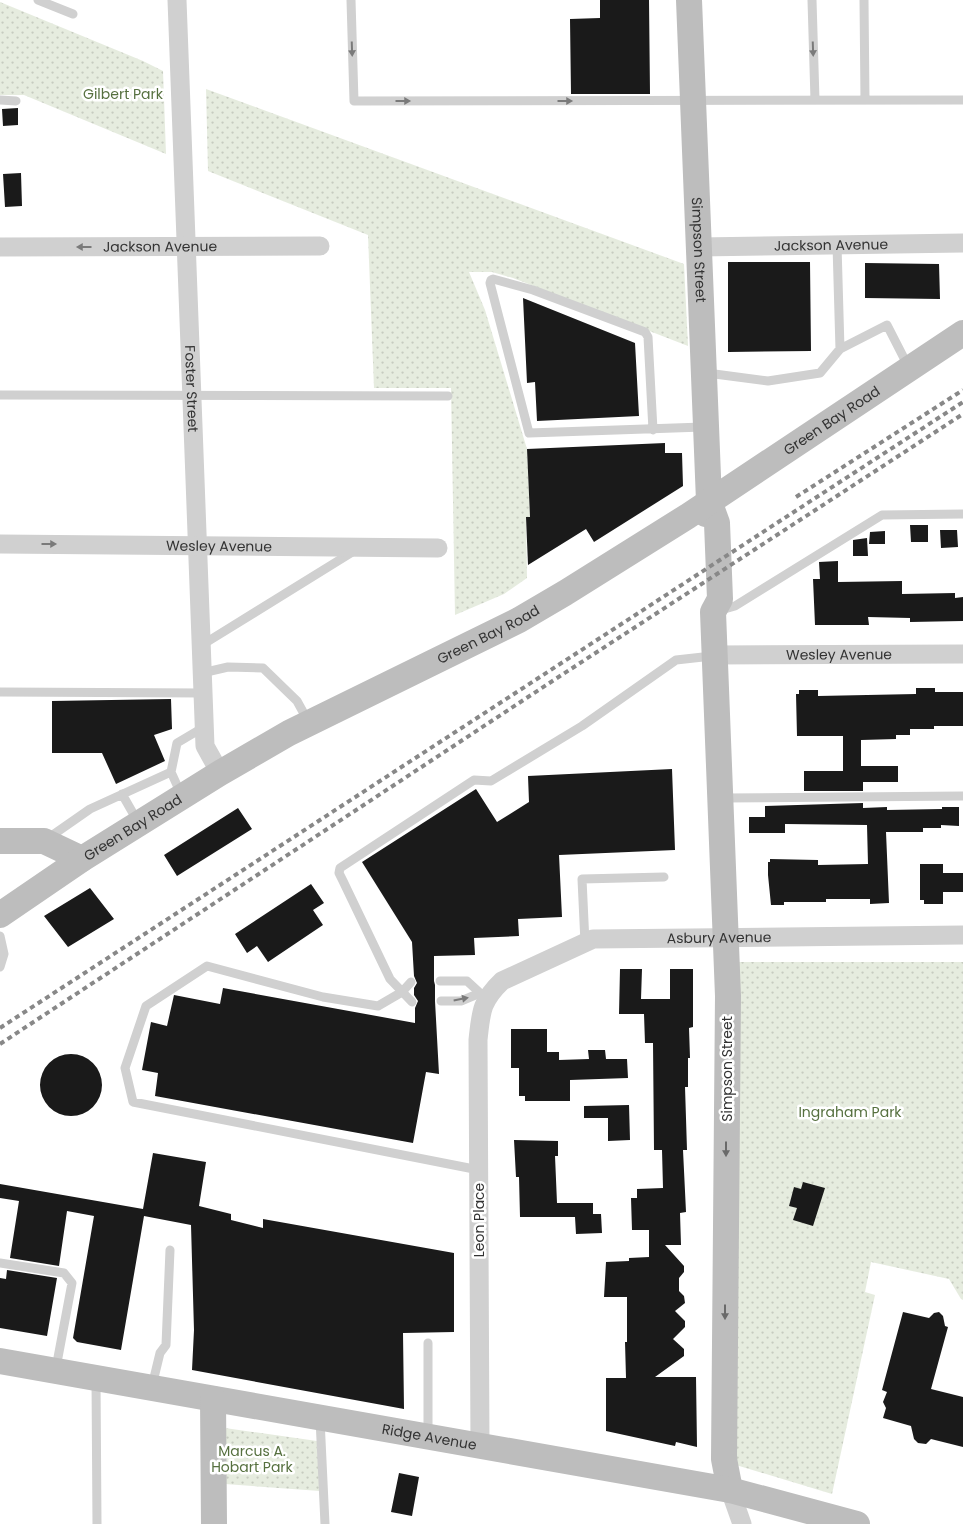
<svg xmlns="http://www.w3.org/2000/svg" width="963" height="1524" viewBox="0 0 963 1524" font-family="Poppins,sans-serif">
<defs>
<pattern id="park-dots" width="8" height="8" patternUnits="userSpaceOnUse" patternTransform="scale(1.25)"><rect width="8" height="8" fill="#e6ecdf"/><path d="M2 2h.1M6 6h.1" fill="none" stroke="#c6cbc0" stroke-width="1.8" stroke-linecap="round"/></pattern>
</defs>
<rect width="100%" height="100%" fill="#fff"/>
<!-- park -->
<path fill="url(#park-dots)" d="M 0,2 L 143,61 L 163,71 L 166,154 L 24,95 L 0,95 Z
M 206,89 L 684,264 L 688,346 L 513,278 L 492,272 L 469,272 L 485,310 L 527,449 L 530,517 L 526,518 L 527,578 L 504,594 L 455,615 L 451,388 L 374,388 L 368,235 L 208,171 Z
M 738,962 L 963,962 L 963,1300 L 961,1299 L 949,1279 L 871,1262 L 865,1292 L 875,1295 L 832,1494 L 736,1465 Z
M 225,1428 L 317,1441 L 320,1491 L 225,1484 Z"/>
<!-- building -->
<path fill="#1a1a1a" d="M 600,0 L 649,0 L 650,94 L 571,94 L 570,19 L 600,18 Z
M 18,108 L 18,125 L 3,126 L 2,109 Z
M 21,173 L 22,206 L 5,207 L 3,174 Z
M 728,262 L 810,262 L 811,351 L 728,352 Z
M 865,263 L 939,264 L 940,299 L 865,298 Z
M 523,298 L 635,343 L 639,416 L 537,421 L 535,382 L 527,383 Z
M 665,443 L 665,453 L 682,453 L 683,486 L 594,542 L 586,529 L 528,565 L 526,517 L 530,517 L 527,449 Z
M 910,525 L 928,525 L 928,542 L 911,542 Z
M 940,530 L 957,530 L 958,547 L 941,548 Z
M 885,531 L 885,544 L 869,544 L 870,532 Z
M 867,538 L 868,556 L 853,556 L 853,540 Z
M 838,561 L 838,582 L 902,581 L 902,594 L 955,593 L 955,598 L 963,597 L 963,621 L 910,622 L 910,618 L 868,617 L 869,625 L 815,625 L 813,579 L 820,579 L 819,562 Z
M 916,688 L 935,688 L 935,692 L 963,692 L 963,726 L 934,726 L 934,729 L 910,729 L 910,735 L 896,735 L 896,739 L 861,740 L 861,766 L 898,766 L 898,782 L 863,782 L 863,791 L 804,791 L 804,771 L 843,771 L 843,736 L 797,736 L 796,694 L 799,694 L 799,690 L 818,690 L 818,696 L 916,694 Z
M 171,699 L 172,729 L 154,735 L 165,761 L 116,784 L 102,753 L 52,753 L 52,701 Z
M 672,769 L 675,850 L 559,855 L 562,917 L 518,919 L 519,936 L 474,938 L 475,955 L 434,956 L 434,981 L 435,985 L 435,1001 L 439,1074 L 426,1072 L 413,1143 L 155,1096 L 158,1073 L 142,1070 L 151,1022 L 167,1026 L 174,995 L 220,1004 L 223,988 L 415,1023 L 415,1008 L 418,1001 L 414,995 L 414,988 L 417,983 L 414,976 L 412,942 L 362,862 L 476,789 L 497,822 L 529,802 L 528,776 Z
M 863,803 L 863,808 L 887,807 L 887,810 L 942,809 L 942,807 L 959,807 L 959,826 L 941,825 L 941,828 L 923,828 L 923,832 L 886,832 L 889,903 L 870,904 L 870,899 L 826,899 L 826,902 L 784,902 L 784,905 L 771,905 L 768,875 L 768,862 L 770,862 L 770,859 L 818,860 L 818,865 L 868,864 L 867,825 L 785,824 L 785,833 L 749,833 L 749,817 L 765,817 L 765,806 Z
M 238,808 L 252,829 L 177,876 L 164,855 Z
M 920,864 L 943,864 L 943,873 L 963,873 L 963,892 L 943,892 L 943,904 L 924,904 L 924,900 L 920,900 Z
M 311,884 L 324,903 L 313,910 L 323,925 L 268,962 L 257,946 L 247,953 L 235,934 Z
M 90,888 L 114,919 L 68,947 L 44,916 Z
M 620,969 L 642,969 L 641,999 L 670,999 L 670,969 L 693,969 L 693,1027 L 689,1028 L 690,1058 L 688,1058 L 688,1087 L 685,1087 L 687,1150 L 683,1150 L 686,1212 L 680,1213 L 681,1245 L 665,1245 L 684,1266 L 684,1272 L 679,1278 L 679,1291 L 684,1296 L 685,1303 L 675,1311 L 685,1321 L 685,1327 L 673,1339 L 684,1349 L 684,1356 L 655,1377 L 696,1377 L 697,1447 L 676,1442 L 675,1446 L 606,1431 L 606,1378 L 626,1378 L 625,1342 L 627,1342 L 627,1297 L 604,1297 L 606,1262 L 629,1261 L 629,1258 L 649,1257 L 649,1230 L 632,1230 L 631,1198 L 637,1198 L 637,1189 L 663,1188 L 662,1150 L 654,1150 L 653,1043 L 645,1043 L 644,1014 L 619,1014 Z
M 511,1029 L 547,1029 L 547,1052 L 559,1052 L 559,1060 L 589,1059 L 588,1050 L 605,1050 L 606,1059 L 627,1059 L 628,1078 L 570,1080 L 570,1101 L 525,1101 L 525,1096 L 519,1096 L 519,1068 L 511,1068 Z
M40 1085a31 31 0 1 1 62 0a31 31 0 1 1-62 0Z
M 629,1105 L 630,1140 L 608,1141 L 608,1118 L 584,1118 L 584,1106 Z
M 514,1140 L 558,1141 L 558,1156 L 555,1156 L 557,1203 L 593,1203 L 593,1214 L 601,1214 L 602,1233 L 576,1234 L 575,1217 L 520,1217 L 519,1177 L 516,1177 Z
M 153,1153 L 206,1162 L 199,1206 L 231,1214 L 231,1220 L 263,1228 L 263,1219 L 454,1253 L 454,1332 L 403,1333 L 404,1409 L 192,1370 L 194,1330 L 191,1225 L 144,1216 L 121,1350 L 77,1342 L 73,1338 L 94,1216 L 67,1211 L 59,1266 L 10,1258 L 19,1201 L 0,1198 L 0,1184 L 143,1209 Z
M 803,1182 L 825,1188 L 813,1226 L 793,1220 L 797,1208 L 789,1206 L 794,1187 L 801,1189 Z
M 7,1270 L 57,1278 L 47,1336 L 0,1328 L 0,1278 L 6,1279 Z
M 903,1312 L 929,1318 L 934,1313 L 939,1312 L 943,1316 L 945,1326 L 948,1327 L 931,1389 L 963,1397 L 963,1447 L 931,1439 L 926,1444 L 918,1443 L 914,1439 L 911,1426 L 883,1418 L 886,1408 L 883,1402 L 887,1392 L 882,1390 Z
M 399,1473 L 419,1477 L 412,1516 L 391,1512 Z"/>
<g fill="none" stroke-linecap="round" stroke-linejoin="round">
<!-- lane -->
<path stroke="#d0d0d0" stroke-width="9" d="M 38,0 L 73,14
M 351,0 L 354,101 L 963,100
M 812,0 L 815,100
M 864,0 L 865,100
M 0,100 L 16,101
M 837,245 L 840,349
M 707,373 L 768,381 L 820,373 L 840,349 L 887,325 L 908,366
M 0,395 L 448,396
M 653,430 L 648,337 L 645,332 L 533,290 L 493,279 L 491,280 L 490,283 L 529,433 L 703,427
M 721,610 L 735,606 L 882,515 L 963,514
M 202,645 L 354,551
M 202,673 L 228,667 L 263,668 L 297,701 L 308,721
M 0,692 L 203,693
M 171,772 L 181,794
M 122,794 L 138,822
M 723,798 L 963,796
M 47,839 L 90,809 L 171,772 L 177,743 L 204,727
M 0,936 L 4,954 L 0,967
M 585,943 L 582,879 L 664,877
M 440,981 L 467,981 L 480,993 L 488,996
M 411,982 L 402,992 L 378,1006 L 323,997 L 207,966 L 146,1006 L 125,1068 L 133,1102 L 479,1170
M 441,1001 L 461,1001 L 480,993
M 412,1002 L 390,979 L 343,881 L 339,873 L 340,868 L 474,780 L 491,781 L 582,726 L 676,660 L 712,656
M 0,1263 L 64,1273 L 72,1283 L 56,1368
M 428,1343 L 428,1434
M 96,1379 L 97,1524
M 152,1386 L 160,1353 L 166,1345 L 170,1250
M 320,1419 L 325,1524"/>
<!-- street -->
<g stroke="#d0d0d0" stroke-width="19">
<path id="s1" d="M 177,0 L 205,746 L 220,773"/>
<path id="s2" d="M 0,247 L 320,246"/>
<path id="s3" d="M 699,247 L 963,243"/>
<path id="s4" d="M 0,544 L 438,548"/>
<path id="s5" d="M 715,655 L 963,654"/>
<path id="s6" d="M 480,1446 L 478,1040 C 481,1012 481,1001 502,981 L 593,939 L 963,935"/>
<path d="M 730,1490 L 742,1524"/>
</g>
<!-- secondary -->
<g stroke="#bdbdbd" stroke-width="26">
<path id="s7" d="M 689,0 L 709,501 L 706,514"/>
<path d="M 709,501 L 717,523 L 720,599 L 713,612 L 728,996 L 724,1459 L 730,1490"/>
<path d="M 0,841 L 44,841 L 82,859"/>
<path id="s8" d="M 0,915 L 82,859 L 220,773 L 289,733 L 519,620 L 565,593 L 688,516 L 963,333"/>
<path id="s9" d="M 0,1361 L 730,1490 L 857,1524"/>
<path d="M 213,1399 L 214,1524"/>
</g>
<!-- rail -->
<path stroke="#888" stroke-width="4" stroke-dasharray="5 4" stroke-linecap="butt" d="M 796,497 L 963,390
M 0,1028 L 963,402
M 0,1044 L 557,678 L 963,414"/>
</g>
<!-- one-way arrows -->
<defs><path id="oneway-solid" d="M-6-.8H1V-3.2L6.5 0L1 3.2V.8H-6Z" transform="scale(1.25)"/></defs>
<g fill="#7a7a7a">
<use href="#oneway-solid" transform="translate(352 49) rotate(88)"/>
<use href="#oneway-solid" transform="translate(813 49) rotate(88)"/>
<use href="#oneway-solid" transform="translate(403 101)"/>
<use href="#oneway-solid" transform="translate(565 101)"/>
<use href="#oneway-solid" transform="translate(84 247) rotate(-180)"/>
<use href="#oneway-solid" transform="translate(49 544)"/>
<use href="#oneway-solid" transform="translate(461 999) rotate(-11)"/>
</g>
<g fill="#6a6a6a">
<use href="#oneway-solid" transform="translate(726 1149) rotate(90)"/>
<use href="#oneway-solid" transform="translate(725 1312) rotate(90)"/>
</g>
<g text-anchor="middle" stroke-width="5" stroke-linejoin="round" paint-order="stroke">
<!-- park labels -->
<g font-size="14" fill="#56703f" stroke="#fff">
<text x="123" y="99">Gilbert Park</text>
<text x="850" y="1117">Ingraham Park</text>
<text x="252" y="1456">Marcus A.<tspan x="252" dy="16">Hobart Park</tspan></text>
</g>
<!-- street labels -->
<g font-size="14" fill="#333" stroke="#fff">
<text dy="5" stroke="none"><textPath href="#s3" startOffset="132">Jackson Avenue</textPath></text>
<text dy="5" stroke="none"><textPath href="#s2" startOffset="160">Jackson Avenue</textPath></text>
<text dy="5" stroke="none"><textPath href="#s7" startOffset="250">Simpson Street</textPath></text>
<text dy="5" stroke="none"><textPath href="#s1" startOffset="389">Foster Street</textPath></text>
<text dy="5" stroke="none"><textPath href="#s8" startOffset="969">Green Bay Road</textPath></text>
<text dy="5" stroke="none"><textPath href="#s4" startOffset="219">Wesley Avenue</textPath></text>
<text dy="5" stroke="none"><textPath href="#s8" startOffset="564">Green Bay Road</textPath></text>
<text dy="5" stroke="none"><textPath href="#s5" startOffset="124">Wesley Avenue</textPath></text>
<text dy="5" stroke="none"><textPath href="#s8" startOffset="159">Green Bay Road</textPath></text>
<text dy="5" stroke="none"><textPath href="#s6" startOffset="698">Asbury Avenue</textPath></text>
<text transform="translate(727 1069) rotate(-90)" y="5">Simpson Street</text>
<text transform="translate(479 1220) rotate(-90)" y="5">Leon Place</text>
<text dy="5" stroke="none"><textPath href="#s9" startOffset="436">Ridge Avenue</textPath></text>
</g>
</g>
</svg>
